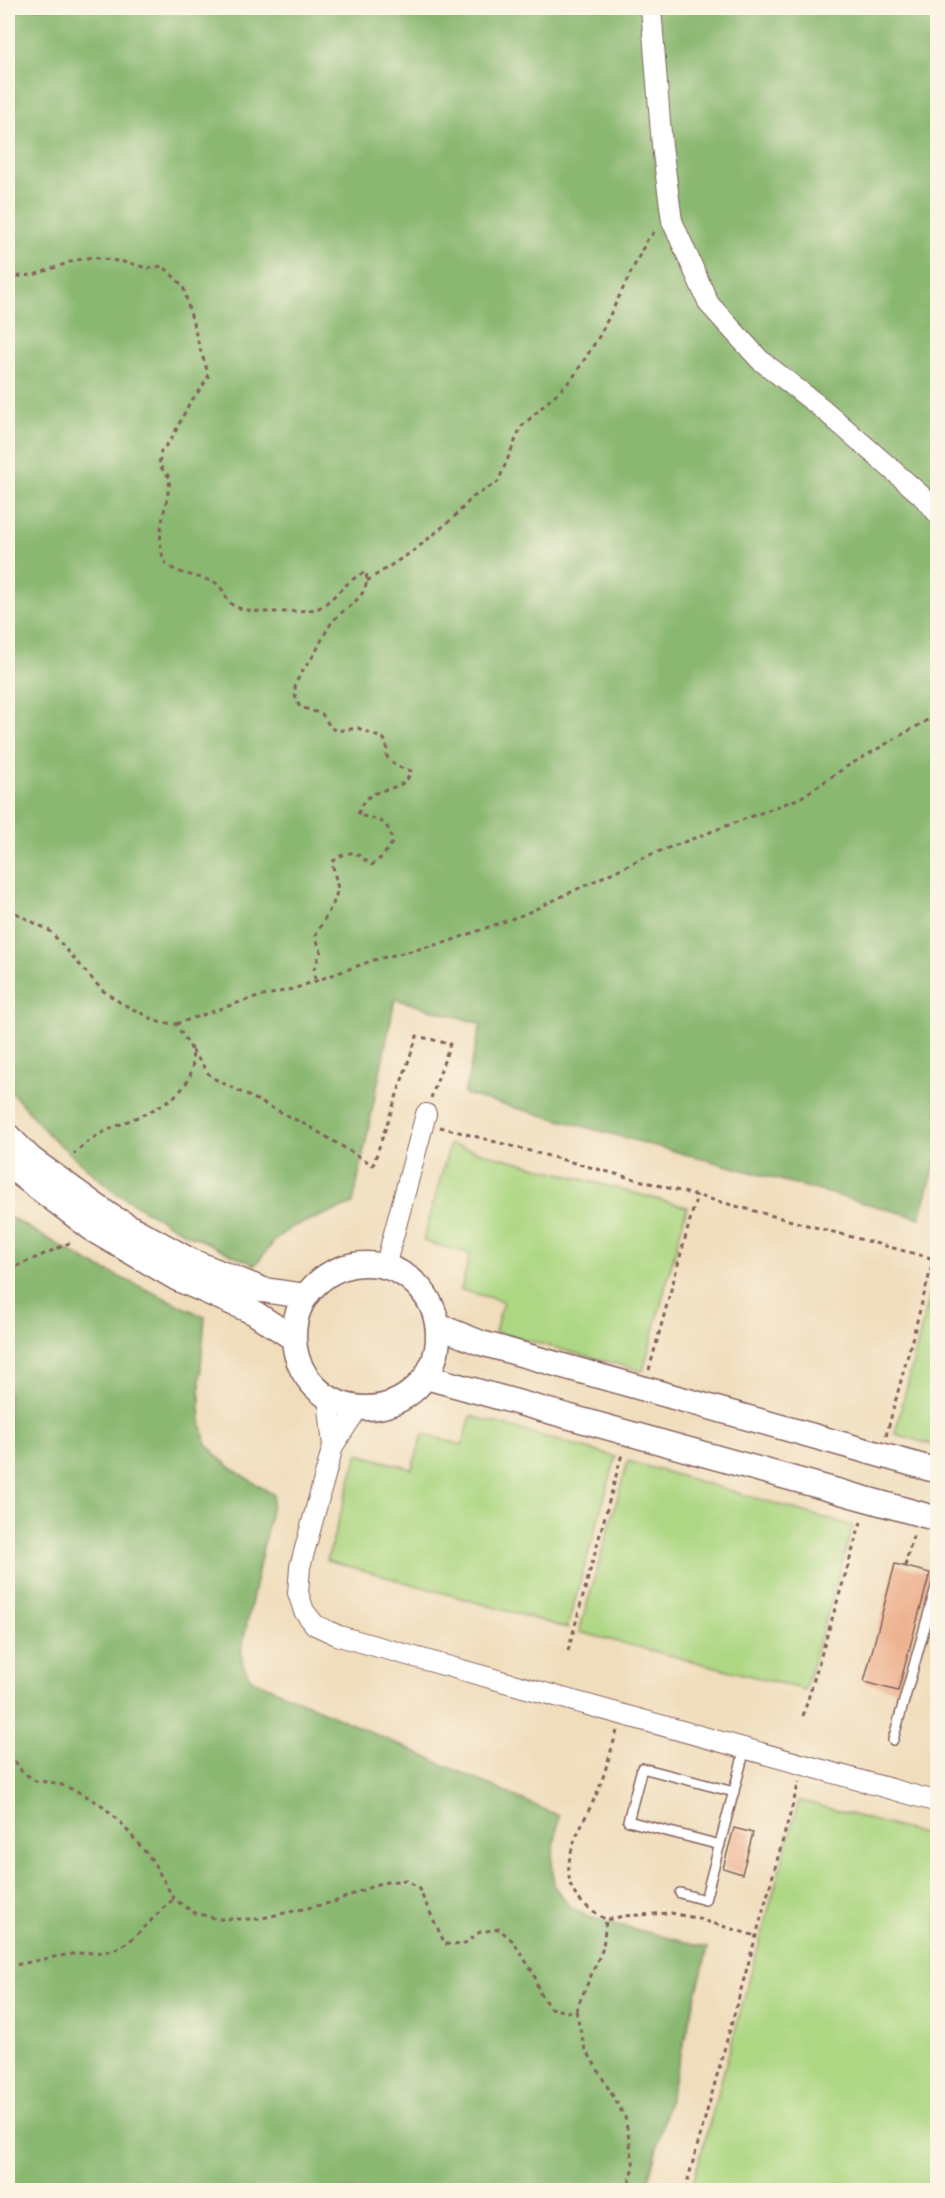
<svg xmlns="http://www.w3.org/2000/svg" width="945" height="2198" viewBox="0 0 945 2198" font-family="Dekko,sans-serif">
<rect width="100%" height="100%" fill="#fcf5e5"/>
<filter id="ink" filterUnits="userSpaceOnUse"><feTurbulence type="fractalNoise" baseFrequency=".0167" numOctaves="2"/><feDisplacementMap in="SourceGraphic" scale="12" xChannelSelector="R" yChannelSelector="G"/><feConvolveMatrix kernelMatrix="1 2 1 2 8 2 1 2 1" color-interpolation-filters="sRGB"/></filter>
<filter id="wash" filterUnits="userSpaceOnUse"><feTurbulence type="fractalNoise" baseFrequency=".008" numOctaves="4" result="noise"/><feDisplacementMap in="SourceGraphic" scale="24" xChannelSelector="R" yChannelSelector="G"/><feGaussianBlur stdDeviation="1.35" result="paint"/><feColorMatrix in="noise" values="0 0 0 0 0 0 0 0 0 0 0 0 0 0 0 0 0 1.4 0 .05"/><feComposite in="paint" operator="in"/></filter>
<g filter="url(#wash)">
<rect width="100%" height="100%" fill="#f0ddbc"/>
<!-- green -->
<path fill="#add783" stroke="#7c7b57" stroke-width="1.5" d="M 450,1144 L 687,1207 L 643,1371 L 495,1332 L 503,1301 L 461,1290 L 470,1254 L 423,1241 Z
M 936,1270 L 938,1270 L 937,1446 L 895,1434 Z
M 471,1416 L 616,1457 L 567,1628 L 327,1560 L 358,1454 L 412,1469 L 423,1434 L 462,1445 Z
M 628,1461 L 853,1526 L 805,1690 L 579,1632 Z
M 799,1800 L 937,1838 L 938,2153 L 927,2190 L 691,2190 Z"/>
<!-- forest -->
<path fill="#8ab871" stroke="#6a6c4e" stroke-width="1.5" d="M 8,8 L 937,8 L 938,1155 L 920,1218 L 464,1094 L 481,1024 L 395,999 L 353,1204 L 292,1227 L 278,1237 L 255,1265 L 177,1229 L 114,1192 L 48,1134 L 8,1088 Z
M 8,1216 L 90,1263 L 205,1317 C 203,1347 193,1420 208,1445 C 221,1465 253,1482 274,1495 L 241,1652 L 243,1665 L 251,1679 L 559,1816 L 552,1859 L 554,1886 L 569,1906 L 588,1917 L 708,1948 L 646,2190 L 8,2190 Z"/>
<g id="blocks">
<!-- building -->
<path fill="#edb290" d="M 895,1564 L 930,1573 L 898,1691 L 864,1682 Z
M 734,1828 L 753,1833 L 742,1874 L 723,1868 Z"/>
</g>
</g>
<g filter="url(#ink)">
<use href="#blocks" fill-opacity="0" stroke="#84625e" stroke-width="1.5"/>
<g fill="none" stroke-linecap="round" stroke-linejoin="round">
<defs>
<path id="service" d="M 893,1740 L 938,1580
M 720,1845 L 628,1821 L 642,1768 L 734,1792
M 680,1893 L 705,1900 L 745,1749"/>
<path id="minor" d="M 651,8 L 662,146 L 672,221 L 709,304 L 760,360 L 824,410 L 921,495 L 938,514
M 385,1267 L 426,1114
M 328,1398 L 333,1446
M 358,1408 L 333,1446 L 300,1567 L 298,1593 L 304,1611 L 315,1625 L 339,1636 L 938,1802"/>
<path id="tertiary" d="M 8,1136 L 31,1159 L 110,1216 L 191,1261 L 263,1290 L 305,1296
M 8,1165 L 95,1231 L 178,1279 L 253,1312 L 293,1338
M294 1336a72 72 0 1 1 144 0a72 72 0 1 1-144 0Z
M 438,1326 L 481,1343 L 938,1471
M 426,1377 L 938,1519"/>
</defs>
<!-- service casing -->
<use href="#service" stroke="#84625e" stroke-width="12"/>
<!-- minor casing -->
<use href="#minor" stroke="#84625e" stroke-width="22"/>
<!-- tertiary casing -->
<use href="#tertiary" stroke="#84625e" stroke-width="27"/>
<!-- path -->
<path stroke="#84625e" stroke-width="3" stroke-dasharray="4.5 4.5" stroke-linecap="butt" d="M 8,277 L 34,275 L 73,261 L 92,257 L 129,263 L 147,268 L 163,266 L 183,286 L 200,349 L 207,370 L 208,378 L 188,406 L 171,440 L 161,451 L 159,465 L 170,478 C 168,505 154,534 164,560 C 170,574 201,576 214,582 C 225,587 224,600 234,606 C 250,615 298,612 317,609 C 336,599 344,581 366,572 C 371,597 348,604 334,620 C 326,629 321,642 315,653 C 304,671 286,685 300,707 L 322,714 L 331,728 L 337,731 L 358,728 L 384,739 L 387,745 L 387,757 L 396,766 L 411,771 C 404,798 367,779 358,815 C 379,820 389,819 392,843 L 383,856 L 372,865 L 354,852 L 340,856 L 332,862 L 338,889 L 333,904 L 315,936 L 321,951 L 314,969 L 315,982
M 367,581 L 416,549 L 452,519 L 473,497 L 498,482 L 521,427 L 572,379 L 600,335 L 647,240 L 657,229
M 8,909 L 50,931 L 102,990 L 121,1003 L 159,1022 L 176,1024 C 180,1032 191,1046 192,1052 C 200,1100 140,1114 108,1130 C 94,1136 84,1144 74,1154
M 176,1024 L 243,1001 L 296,988 L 374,960 L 447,942 L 525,914 L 647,856 L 800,798 L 846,767 L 938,714
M 192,1050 L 211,1077 L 310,1127 L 373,1165 L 417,1036 L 450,1044 L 431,1098
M 440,1127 L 938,1260
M 8,1270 L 74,1241
M 649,1370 L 697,1195
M 886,1436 L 938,1243
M 905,1566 L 913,1536
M 568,1651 L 622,1454
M 803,1716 L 861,1522
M 617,1731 C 611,1750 606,1770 599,1788 C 587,1819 559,1854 572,1889 C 578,1903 594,1911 606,1920 L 623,1916 L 671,1913 L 695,1918 L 756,1936
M 8,1756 L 12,1757 L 22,1772 L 36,1781 L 57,1783 L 81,1793 L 103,1806 L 121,1823 L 152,1860 L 174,1899 L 195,1913 L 219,1919 L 258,1919 L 334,1902 L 380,1883 L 406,1880 L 419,1889 L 445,1944 L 463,1945 L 480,1932 L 499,1929 L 513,1941 L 534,1974 L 539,1992 L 550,2008 L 567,2012 L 576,2010 L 603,1948 L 606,1920
M 8,1966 C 29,1963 50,1957 72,1954 C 85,1952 105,1954 118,1948 C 140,1937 154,1914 174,1899
M 576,2011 L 584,2046 L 625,2117 L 634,2167 L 627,2190
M 685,2190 L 799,1782"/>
<!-- service -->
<use href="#service" stroke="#fff" stroke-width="9"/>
<!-- minor -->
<use href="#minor" stroke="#fff" stroke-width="20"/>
<!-- tertiary -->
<use href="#tertiary" stroke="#fff" stroke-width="24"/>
</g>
</g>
<!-- margin -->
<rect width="945" height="2198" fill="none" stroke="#fcf5e5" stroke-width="30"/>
</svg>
